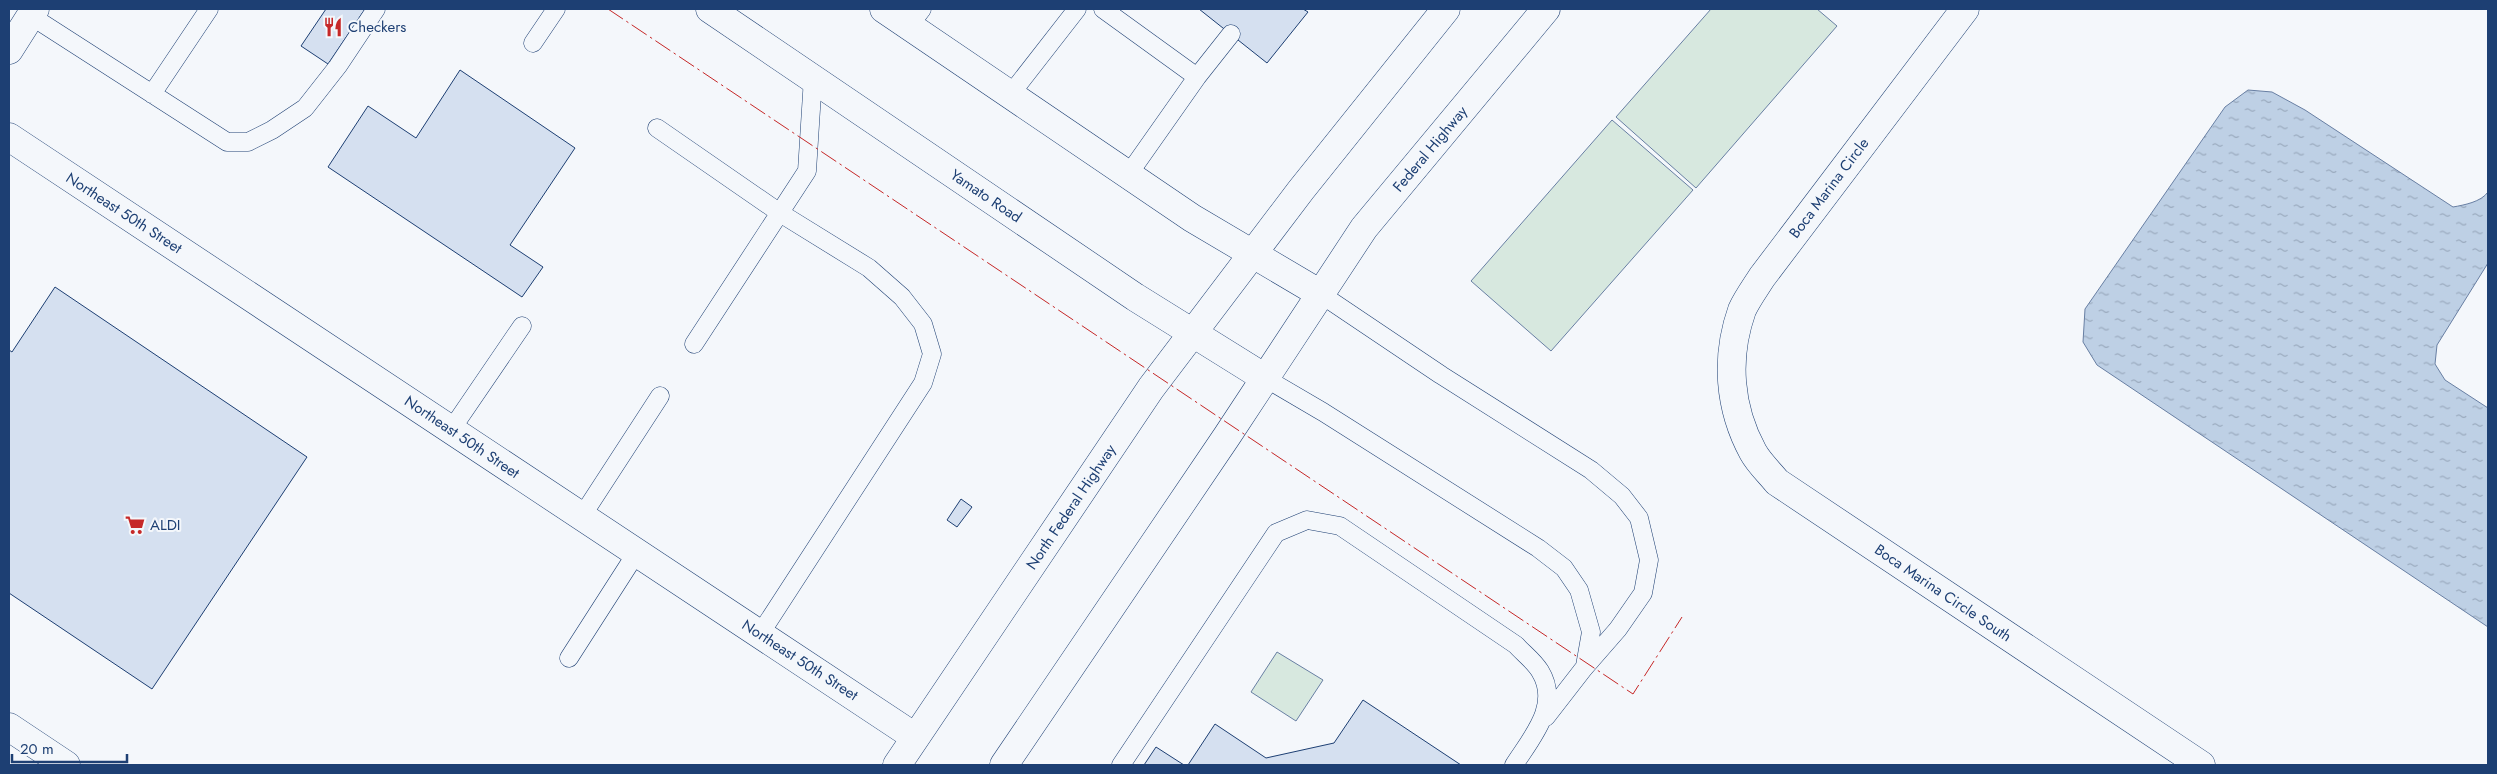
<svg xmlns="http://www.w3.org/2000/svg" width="2497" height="774" viewBox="0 0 2497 774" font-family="Jost,sans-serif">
<defs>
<pattern id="water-ripples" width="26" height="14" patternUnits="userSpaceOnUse" patternTransform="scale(1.25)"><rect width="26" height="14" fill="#bed0e5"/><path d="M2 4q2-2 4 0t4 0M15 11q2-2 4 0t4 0" fill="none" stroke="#9aaabe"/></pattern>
</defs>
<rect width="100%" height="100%" fill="#f4f7fb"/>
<!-- grass -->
<path fill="#d7e8df" stroke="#687fa3" d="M 1711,9 L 1817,9 L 1837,26 L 1696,188 L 1616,117 Z
M 1612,120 L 1693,190 L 1551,351 L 1471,281 Z
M 1277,652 L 1323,680 L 1296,721 L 1251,692 Z"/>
<!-- water -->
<path fill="url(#water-ripples)" stroke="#687fa3" d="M 2248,90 L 2272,92 L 2305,110 L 2453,207 C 2464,205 2481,202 2488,192 L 2488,263 L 2437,345 L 2435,364 L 2445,380 L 2488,408 L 2488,627 L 2097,365 L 2083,342 L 2085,309 L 2225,107 Z"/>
<!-- building -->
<path fill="#d5e0f0" stroke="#1d3f73" d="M 326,9 L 365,9 L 328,64 L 301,46 Z
M 1199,9 L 1303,9 L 1308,12 L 1267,63 Z
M 460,70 L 575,148 L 510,245 L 543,267 L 522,297 L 328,167 L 368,106 L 416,138 Z
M 55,287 L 307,457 L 152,689 L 9,593 L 9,350 L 12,352 Z
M 961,499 L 972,507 L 957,527 L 947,520 Z
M 1363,700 L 1461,765 L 1188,765 L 1215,724 L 1266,758 L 1334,743 Z
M 1156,747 L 1184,765 L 1144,765 Z"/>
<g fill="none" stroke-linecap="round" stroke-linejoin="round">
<defs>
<path id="service" d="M 1103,9 L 1197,77 L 1231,34
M 31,16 L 227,142 L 248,142 L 272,130 L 305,108 L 338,66 L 376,9
M 909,26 L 922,9
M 533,43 L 556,9
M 152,94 L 209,9
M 1010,95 L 1077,9
M 657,128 L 780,213 L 869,268 L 902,297 L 923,324 L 932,354 L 923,383 L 760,634
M 1128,175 L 1197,77
M 1319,293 L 1441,375 L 1591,470 L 1622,496 L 1639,518 L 1649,560 L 1643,593 L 1618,629 L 1584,668 L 1546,717
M 694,344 L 807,171 L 813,78
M 1265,378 L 1323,412 L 1538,548 L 1564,568 L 1579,590 L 1591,632 L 1585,666
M 451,430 L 522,326
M 582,516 L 660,396
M 569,658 L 637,552
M 1121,765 L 1276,533 L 1307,520 L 1340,526 L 1516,645 C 1523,653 1534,661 1540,671 C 1561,705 1532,737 1514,765"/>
<path id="minor" d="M 1965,9 L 1762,277 C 1755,288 1747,299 1742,310 C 1725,358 1729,408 1753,452 C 1759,463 1769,472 1777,482 L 2201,765
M 9,50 L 35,9
M 9,137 L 915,737
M 9,727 L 66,765"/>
<path id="primary" d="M 710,9 L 1135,297 L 1265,378
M 884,9 L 1192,218 L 1319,293
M 897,765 L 1151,388 L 1301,190 L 1446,9
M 1004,765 L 1227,436 L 1364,228 L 1546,9"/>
</defs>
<!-- service casing -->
<use href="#service" stroke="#1d3f73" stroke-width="19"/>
<!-- minor casing -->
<use href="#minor" stroke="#1d3f73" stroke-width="29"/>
<!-- primary casing -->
<use href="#primary" stroke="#1d3f73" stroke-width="29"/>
<!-- service -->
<use href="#service" stroke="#f4f7fb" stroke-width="18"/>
<!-- minor -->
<use href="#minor" stroke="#f4f7fb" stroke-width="28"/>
<!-- primary -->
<use href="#primary" stroke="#f4f7fb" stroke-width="28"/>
<!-- power -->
<path stroke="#c62828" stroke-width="1" stroke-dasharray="18 4 2.5 4" stroke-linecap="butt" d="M 608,9 L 1633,694 L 1682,617"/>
</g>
<!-- icons -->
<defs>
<symbol id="restaurant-bare" viewBox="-9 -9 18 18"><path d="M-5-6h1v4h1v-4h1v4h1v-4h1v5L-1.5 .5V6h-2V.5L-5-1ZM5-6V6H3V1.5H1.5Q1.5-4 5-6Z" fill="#c62828" stroke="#f4f7fb" stroke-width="2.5" paint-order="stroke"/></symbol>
<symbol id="supermarket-bare" viewBox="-9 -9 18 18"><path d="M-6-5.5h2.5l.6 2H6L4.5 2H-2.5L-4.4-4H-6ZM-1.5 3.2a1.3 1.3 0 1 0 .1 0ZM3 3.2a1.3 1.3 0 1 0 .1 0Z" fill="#c62828" stroke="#f4f7fb" stroke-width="2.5" paint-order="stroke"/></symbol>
</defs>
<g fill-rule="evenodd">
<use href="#restaurant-bare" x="319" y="13" width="28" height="28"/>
<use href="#supermarket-bare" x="121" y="511" width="28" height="28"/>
</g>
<g text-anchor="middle" stroke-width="4" stroke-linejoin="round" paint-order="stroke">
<!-- poi labels -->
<g font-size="15" fill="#1d3f73" stroke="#f4f7fb" text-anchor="start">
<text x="348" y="32">Checkers</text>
<text x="150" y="530">ALDI</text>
</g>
<!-- street labels -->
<g font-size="15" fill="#1d3f73" stroke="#f4f7fb">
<text transform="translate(1430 149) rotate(-50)" y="5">Federal Highway</text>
<text transform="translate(1829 188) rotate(-53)" y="5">Boca Marina Circle</text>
<text transform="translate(986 196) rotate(34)" y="5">Yamato Road</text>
<text transform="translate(124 213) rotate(33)" y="5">Northeast 50th Street</text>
<text transform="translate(462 437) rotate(34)" y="5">Northeast 50th Street</text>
<text transform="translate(1071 507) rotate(-56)" y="5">North Federal Highway</text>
<text transform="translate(1943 593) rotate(34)" y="5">Boca Marina Circle South</text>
<text transform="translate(800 660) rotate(33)" y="5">Northeast 50th Street</text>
</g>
</g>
<!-- border -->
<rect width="2497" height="774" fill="none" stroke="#1d3f73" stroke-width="20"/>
<!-- scale -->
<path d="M12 754v8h115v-8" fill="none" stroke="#1d3f73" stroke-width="2.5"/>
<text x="20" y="754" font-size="15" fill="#1d3f73" stroke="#f4f7fb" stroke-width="4" paint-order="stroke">20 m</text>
</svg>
